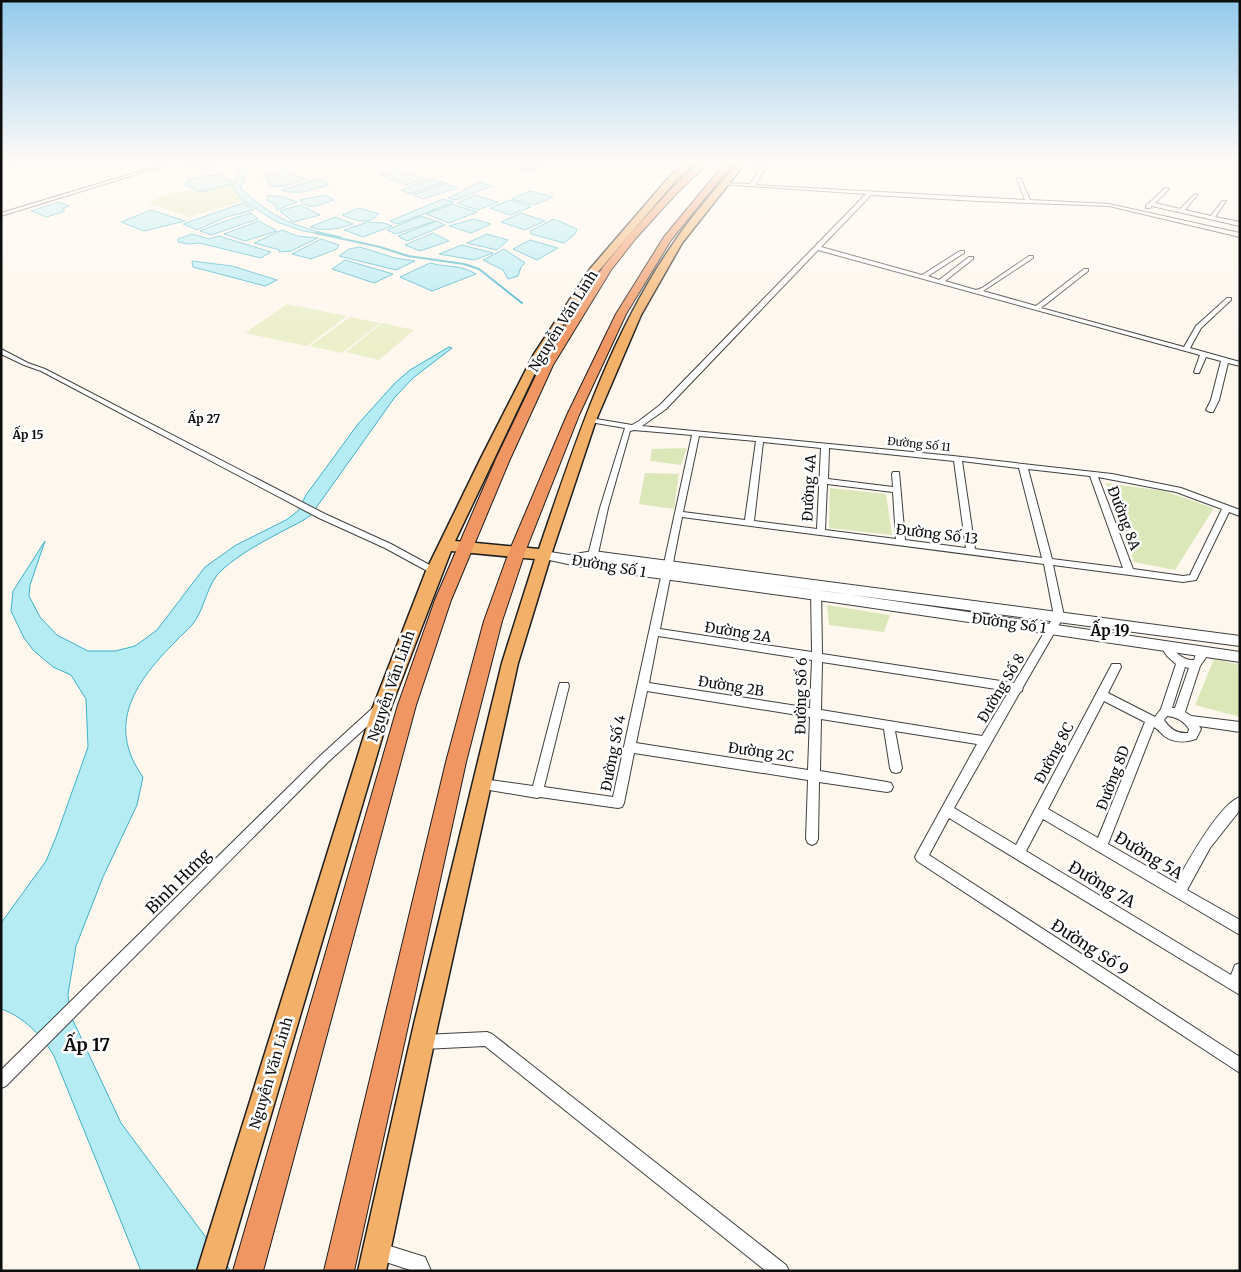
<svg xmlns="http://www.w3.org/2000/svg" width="1241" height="1272" viewBox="0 0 1241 1272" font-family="Merriweather,serif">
<rect width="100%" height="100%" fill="#fef7ee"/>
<!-- green -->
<path fill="#dce7b9" d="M 234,184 L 234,186 L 242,201 L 190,217 L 147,203 L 169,193 L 196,190 L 201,192 Z
M 687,448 L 681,465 L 650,461 L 652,449 Z
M 645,473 L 679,474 L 674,509 L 639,504 Z
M 1106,483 L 1164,491 L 1214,508 L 1175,570 L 1134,562 Z
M 830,488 L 886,494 L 892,535 L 829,528 Z
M 827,605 L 890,615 L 884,632 L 829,625 Z
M 1214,659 L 1240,665 L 1240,717 L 1195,705 Z"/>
<!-- pitch -->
<path fill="#ebefca" d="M 287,304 L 347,316 L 307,346 L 245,333 Z
M 350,317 L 380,323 L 342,353 L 310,346 Z
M 382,323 L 414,330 L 379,360 L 346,352 Z"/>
<!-- water -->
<path fill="#b5ebf3" stroke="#3fb1c7" d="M 185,162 L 219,162 L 225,164 L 203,170 L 177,164 Z
M 244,162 L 251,162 L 240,188 C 276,220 295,227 341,237 L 303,231 L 277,222 L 242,200 L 233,186 Z
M 529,162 L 553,162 L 527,172 L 513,168 Z
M 287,170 L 305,180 L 284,186 L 270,187 L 268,180 L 261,176 Z
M 396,170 L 424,179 L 406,185 L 380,175 Z
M 219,175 L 232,181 L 232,184 L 200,192 L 186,185 L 187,181 L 204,176 Z
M 318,179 L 330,184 C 316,189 296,196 282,190 Z
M 431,179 L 443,182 L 411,194 L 401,190 Z
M 480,182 L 492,186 L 456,200 L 448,198 Z
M 445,183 L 457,188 L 423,199 L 414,195 Z
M 530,191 L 553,197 L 534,205 L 512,199 Z
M 267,195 L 283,197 L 297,202 L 277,210 L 275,204 L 268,201 Z
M 325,195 L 334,200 C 322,204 308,212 300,200 Z
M 475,195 L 498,202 L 478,210 L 457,203 Z
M 443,199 L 454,202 L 397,224 L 390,221 Z
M 510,200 L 530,206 L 531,207 L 510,215 L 490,208 Z
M 59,202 L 69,206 L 62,209 L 65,211 L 47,217 L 31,211 Z
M 243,203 L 254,210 L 226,217 L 197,230 L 183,224 Z
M 452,204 L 477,212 L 449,223 L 426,214 Z
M 300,205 L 320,215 L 293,222 L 280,211 Z
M 359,208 L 379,214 C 368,226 355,220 342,215 Z
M 151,210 L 185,221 L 144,231 L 121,222 Z
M 251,213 L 258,219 L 211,235 L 200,231 L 222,222 Z
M 521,213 L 545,221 L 525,230 L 501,222 Z
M 421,216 L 435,221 L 396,234 L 387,230 Z
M 335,217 L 353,224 C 338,229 326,232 310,227 Z
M 474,219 L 491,224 L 471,233 L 449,226 Z
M 554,219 L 577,229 L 575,234 L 564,243 L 531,234 L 530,231 Z
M 259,221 L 277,231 L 245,241 L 224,234 Z
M 437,221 L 445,225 L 407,241 L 398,236 Z
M 368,222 L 384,223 L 392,226 L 363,237 L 344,230 Z
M 282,230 L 297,236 L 318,238 L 291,251 L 279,252 L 280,250 L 254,243 Z
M 433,233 L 449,241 L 420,251 L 405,245 Z
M 192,234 L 209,239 L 219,236 L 271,252 L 261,258 L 199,243 L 189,244 L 178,242 L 178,239 Z
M 487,234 L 508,240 L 497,250 L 467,243 Z
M 321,239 L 339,245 L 337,249 L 311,259 L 292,254 Z
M 530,240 L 558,248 L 537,260 L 513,249 Z
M 462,245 L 493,253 L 474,260 L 439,254 Z
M 360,247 L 395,258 L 415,261 L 396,270 L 339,256 L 349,249 Z
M 504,249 L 525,263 L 521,267 L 518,276 L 508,279 L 503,270 L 483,260 Z
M 345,260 L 393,274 L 374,283 L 332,269 Z
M 192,261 L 232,266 L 277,280 L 265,286 L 193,267 Z
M 430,263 C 448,268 460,264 476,274 L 432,291 L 400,277 Z
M 449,347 L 452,348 L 413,378 L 395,397 L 311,515 C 302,522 292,526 281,532 C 262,542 240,554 223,569 C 206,583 206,608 192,625 C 187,631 181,635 176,641 C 136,681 105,724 143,777 L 137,805 L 103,877 L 76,946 L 68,994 L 70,1014 L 121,1123 L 231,1271 L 141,1271 L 54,1056 C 43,1037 23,1016 1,1009 L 1,923 L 46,861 L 56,837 L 88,747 L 86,699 L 71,675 L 53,667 L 33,650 L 24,638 L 11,611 L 13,591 L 45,541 L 30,585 L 29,596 L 40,617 L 57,635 L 88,651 L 115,651 L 135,646 L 157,630 L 205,567 L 236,545 L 286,520 L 298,511 L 306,495 L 358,424 L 395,383 L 410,370 Z"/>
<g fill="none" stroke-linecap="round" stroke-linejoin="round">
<!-- stream -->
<path stroke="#3fb1c7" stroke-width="2" d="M 316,233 L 380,247 L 408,256 L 464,264 L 479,269 L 522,303"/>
<defs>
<path id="minor" d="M 25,162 L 30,162 L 11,168 L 1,167 L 1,165 L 11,166 Z
M 171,162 L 176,162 L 1,216 L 1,213 Z
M 754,163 L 766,167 L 755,185 L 1025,200 L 1017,179 L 1019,178 L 1021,179 L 1030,200 L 1109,204 L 1240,233 L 1240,237 L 1109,206 L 978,201 L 871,195 L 821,247 L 922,275 L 960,251 L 964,251 L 964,253 L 928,276 L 939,280 L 969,257 L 973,257 L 973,259 L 945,281 L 976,290 L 982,288 L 1029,256 L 1033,256 L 1033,258 L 983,291 L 1036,306 L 1084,269 L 1088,269 L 1088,271 L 1041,308 L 1184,347 L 1196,326 L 1227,298 L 1231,298 L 1231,300 L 1201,328 L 1190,348 L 1240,362 L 1240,366 L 1228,363 L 1219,400 L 1213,412 L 1210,412 L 1206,410 L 1211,400 L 1221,361 L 1206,357 L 1199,373 L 1195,373 L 1194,372 L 1200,355 L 818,250 L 666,409 L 642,426 L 953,456 L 1112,474 L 1181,488 L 1240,510 L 1240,516 L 1229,512 L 1196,580 L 1183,582 L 1053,565 L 1064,616 L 1023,687 L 1022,691 L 1020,692 L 954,808 L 1016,845 L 1112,664 L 1120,664 L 1121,667 L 1108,693 L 1155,717 L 1161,709 L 1176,664 L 1167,656 L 1160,645 L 1161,642 L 1169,642 C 1174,652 1183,661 1194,660 L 1198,648 L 1206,648 L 1207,656 L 1200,666 L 1185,712 L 1191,716 L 1240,722 L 1240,732 L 1199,726 L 1201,729 L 1196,739 C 1184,743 1173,743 1163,735 C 1160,732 1158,729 1154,727 L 1108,844 L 1176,883 C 1187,863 1219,804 1240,797 L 1240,810 L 1210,848 L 1187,890 L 1240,920 L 1240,935 L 1043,819 L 1026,851 L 1231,975 L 1235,965 L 1240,963 L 1240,995 L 949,818 L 929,855 L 1240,1057 L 1240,1073 L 917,861 L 915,857 L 917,853 L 977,744 L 895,731 L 902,768 L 900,772 L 896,773 L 892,772 L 890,768 L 884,729 L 821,719 L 820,771 L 887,782 L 891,783 L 893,787 L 891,791 L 887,792 L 819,782 L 818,839 L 816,843 L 812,845 L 808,843 L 806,839 L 808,780 L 634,753 L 624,803 L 622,807 L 618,808 L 540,797 L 537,798 L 478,788 L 476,784 L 478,780 L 482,779 L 533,786 L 559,686 L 560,683 L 568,683 L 569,686 L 544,787 L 613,797 L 692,435 L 634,430 L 630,431 L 608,508 L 596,563 L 591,566 L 586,563 L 600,508 L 625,428 L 590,422 L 586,420 L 590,418 L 632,425 L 639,421 L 660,405 L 866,194 L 721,184 L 723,183 L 750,184 L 761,168 L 754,165 ZM 699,436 L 756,441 L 745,520 L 683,512 ZM 763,442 L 821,448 L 817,529 L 754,521 ZM 829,448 L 954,461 L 966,548 L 905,540 L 899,472 L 893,472 L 892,474 L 893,487 L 828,479 ZM 962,461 L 1019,468 L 1042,558 L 975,549 ZM 1028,469 L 1090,476 L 1123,568 L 1052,559 ZM 1098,477 L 1176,492 L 1222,509 L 1190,575 L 1183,576 L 1133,569 ZM 827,484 L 893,492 L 896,539 L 825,530 ZM 682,517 L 1044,564 L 1054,616 L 1014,683 L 822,654 L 821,588 L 816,585 L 811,588 L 812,652 L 660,629 ZM 658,636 L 812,660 L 810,708 L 649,683 ZM 822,662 L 1009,691 L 982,736 L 821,710 ZM 1185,667 L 1189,668 L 1175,708 L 1172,708 ZM 647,691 L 810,717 L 808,770 L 636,743 ZM 1104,701 L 1145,722 L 1098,838 L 1048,809 ZM 1167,716 C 1177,717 1184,721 1189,729 L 1188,733 C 1177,734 1170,729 1164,720 Z
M 1165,188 L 1169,189 L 1155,203 L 1180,209 L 1195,194 L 1197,195 L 1185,210 L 1211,216 L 1222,201 L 1226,201 L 1215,217 L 1240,222 L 1240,226 L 1152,206 L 1150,208 L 1146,208 L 1146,206 Z
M 1,349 L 28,363 L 45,369 L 325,514 L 391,544 L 437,569 L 439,571 L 434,574 L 431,573 L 385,548 L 319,518 L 41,371 L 24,365 L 1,354 Z
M 380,704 L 384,705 L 385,708 L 384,711 L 328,762 L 6,1086 L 1,1088 L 1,1070 L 320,756 L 376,705 Z
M 487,1032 L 492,1034 L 786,1265 L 789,1271 L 766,1271 L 485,1046 L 423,1049 L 418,1047 L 416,1042 L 418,1037 L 423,1035 Z
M 377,1242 L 425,1257 L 431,1271 L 413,1271 L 371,1257 L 368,1251 L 371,1245 Z"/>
<path id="tertiary" d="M 544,551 L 569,555 L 593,551 L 1240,636 L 1240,646 L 588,560 L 839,593 L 1240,652 L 1240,662 L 839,603 L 591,569 L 540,558 L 538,555 L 540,552 Z"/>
<path id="primary" d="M 689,162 L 697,162 L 677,179 L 597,273 L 544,354 L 455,541 L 539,549 C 575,444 610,334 675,241 C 694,213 717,187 739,162 L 746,162 L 682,243 L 641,315 L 596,420 L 551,555 L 518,663 L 438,1024 L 386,1271 L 358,1271 L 414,1024 L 502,663 L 535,559 L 451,551 L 391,707 L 225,1271 L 197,1271 L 373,707 L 426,571 L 481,458 L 534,354 L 590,269 L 671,175 Z"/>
<path id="trunk" d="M 701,162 L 709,162 L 676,194 L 636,238 L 611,270 L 553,365 L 510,459 L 451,600 L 416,705 L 263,1271 L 233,1271 L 398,705 L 435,600 L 496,459 L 541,365 L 603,267 L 630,234 L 670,190 Z
M 726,162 L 734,162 L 671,240 L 626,314 L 579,415 L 525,552 L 502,621 L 466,762 L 354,1271 L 324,1271 L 446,762 L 484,621 L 509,552 L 567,415 L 616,314 L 664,237 Z"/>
</defs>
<!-- minor casing -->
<use href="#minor" stroke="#404040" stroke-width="2"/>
<!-- tertiary casing -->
<use href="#tertiary" stroke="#404040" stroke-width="2"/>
<!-- primary casing -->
<use href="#primary" stroke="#1e1e1e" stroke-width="3"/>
<!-- trunk casing -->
<use href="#trunk" stroke="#1e1e1e" stroke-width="2"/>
<!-- minor -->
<use href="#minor" fill="#fff" fill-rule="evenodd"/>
<!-- tertiary -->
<use href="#tertiary" fill="#fff" fill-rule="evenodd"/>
<!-- primary -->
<use href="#primary" fill="#f2b069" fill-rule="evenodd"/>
<!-- trunk -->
<use href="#trunk" fill="#f09662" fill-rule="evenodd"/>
</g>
<!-- sky -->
<linearGradient id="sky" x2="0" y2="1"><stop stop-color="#93caec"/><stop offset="0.48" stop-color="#fffbf7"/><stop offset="1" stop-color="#fffbf7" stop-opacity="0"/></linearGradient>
<rect width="1241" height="340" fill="url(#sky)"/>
<g text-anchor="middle" stroke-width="5" stroke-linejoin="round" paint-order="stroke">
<!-- far-street labels -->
<g font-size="11" fill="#0d0d0d" stroke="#fff">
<text transform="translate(919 444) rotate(6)" y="4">Đường Số 11</text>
</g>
<!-- far-neighbourhood labels -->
<g font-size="12" font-weight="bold" fill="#0d0d0d" stroke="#fff">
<text x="204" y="423">Ấp 27</text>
<text x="28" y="439">Ấp 15</text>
</g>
<!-- street labels -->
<g font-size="14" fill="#0d0d0d" stroke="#fff">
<text transform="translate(563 321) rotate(-58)" y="5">Nguyễn Văn Linh</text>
<text transform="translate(809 488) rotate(-87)" y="5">Đường 4A</text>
<text transform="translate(1124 518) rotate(69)" y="5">Đường 8A</text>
<text transform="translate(937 534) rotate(7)" y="5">Đường Số 13</text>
<text transform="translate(609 566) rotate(10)" y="5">Đường Số 1</text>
<text transform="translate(1009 623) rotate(8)" y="5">Đường Số 1</text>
<text transform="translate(738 632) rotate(9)" y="5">Đường 2A</text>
<text transform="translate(391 686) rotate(-71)" y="5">Nguyễn Văn Linh</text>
<text transform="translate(731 686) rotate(9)" y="5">Đường 2B</text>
<text transform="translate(1001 688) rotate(-59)" y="5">Đường Số 8</text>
<text transform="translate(801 696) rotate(-89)" y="5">Đường Số 6</text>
<text transform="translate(761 752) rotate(8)" y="5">Đường 2C</text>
<text transform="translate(613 753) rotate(-79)" y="5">Đường Số 4</text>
<text transform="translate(1054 753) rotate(-62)" y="5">Đường 8C</text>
<text transform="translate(1113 778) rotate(-69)" y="5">Đường 8D</text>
<text transform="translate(271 1073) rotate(-73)" y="5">Nguyễn Văn Linh</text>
</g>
<!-- neighbourhood labels -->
<g font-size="15" font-weight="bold" fill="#0d0d0d" stroke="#fff">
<text x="1110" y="636">Ấp 19</text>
</g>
<!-- near-street labels -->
<g font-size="16" fill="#0d0d0d" stroke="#fff">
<text transform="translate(1149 855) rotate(31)" y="6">Đường 5A</text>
<text transform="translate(178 881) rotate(-45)" y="6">Bình Hưng</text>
<text transform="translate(1102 884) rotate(31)" y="6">Đường 7A</text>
<text transform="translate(1090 947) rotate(33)" y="6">Đường Số 9</text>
</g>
<!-- near-neighbourhood labels -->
<g font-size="18" font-weight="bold" fill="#0d0d0d" stroke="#fff">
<text x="87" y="1051">Ấp 17</text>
</g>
</g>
<!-- border -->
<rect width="1241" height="1272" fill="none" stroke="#0d0d0d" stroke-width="5"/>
</svg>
